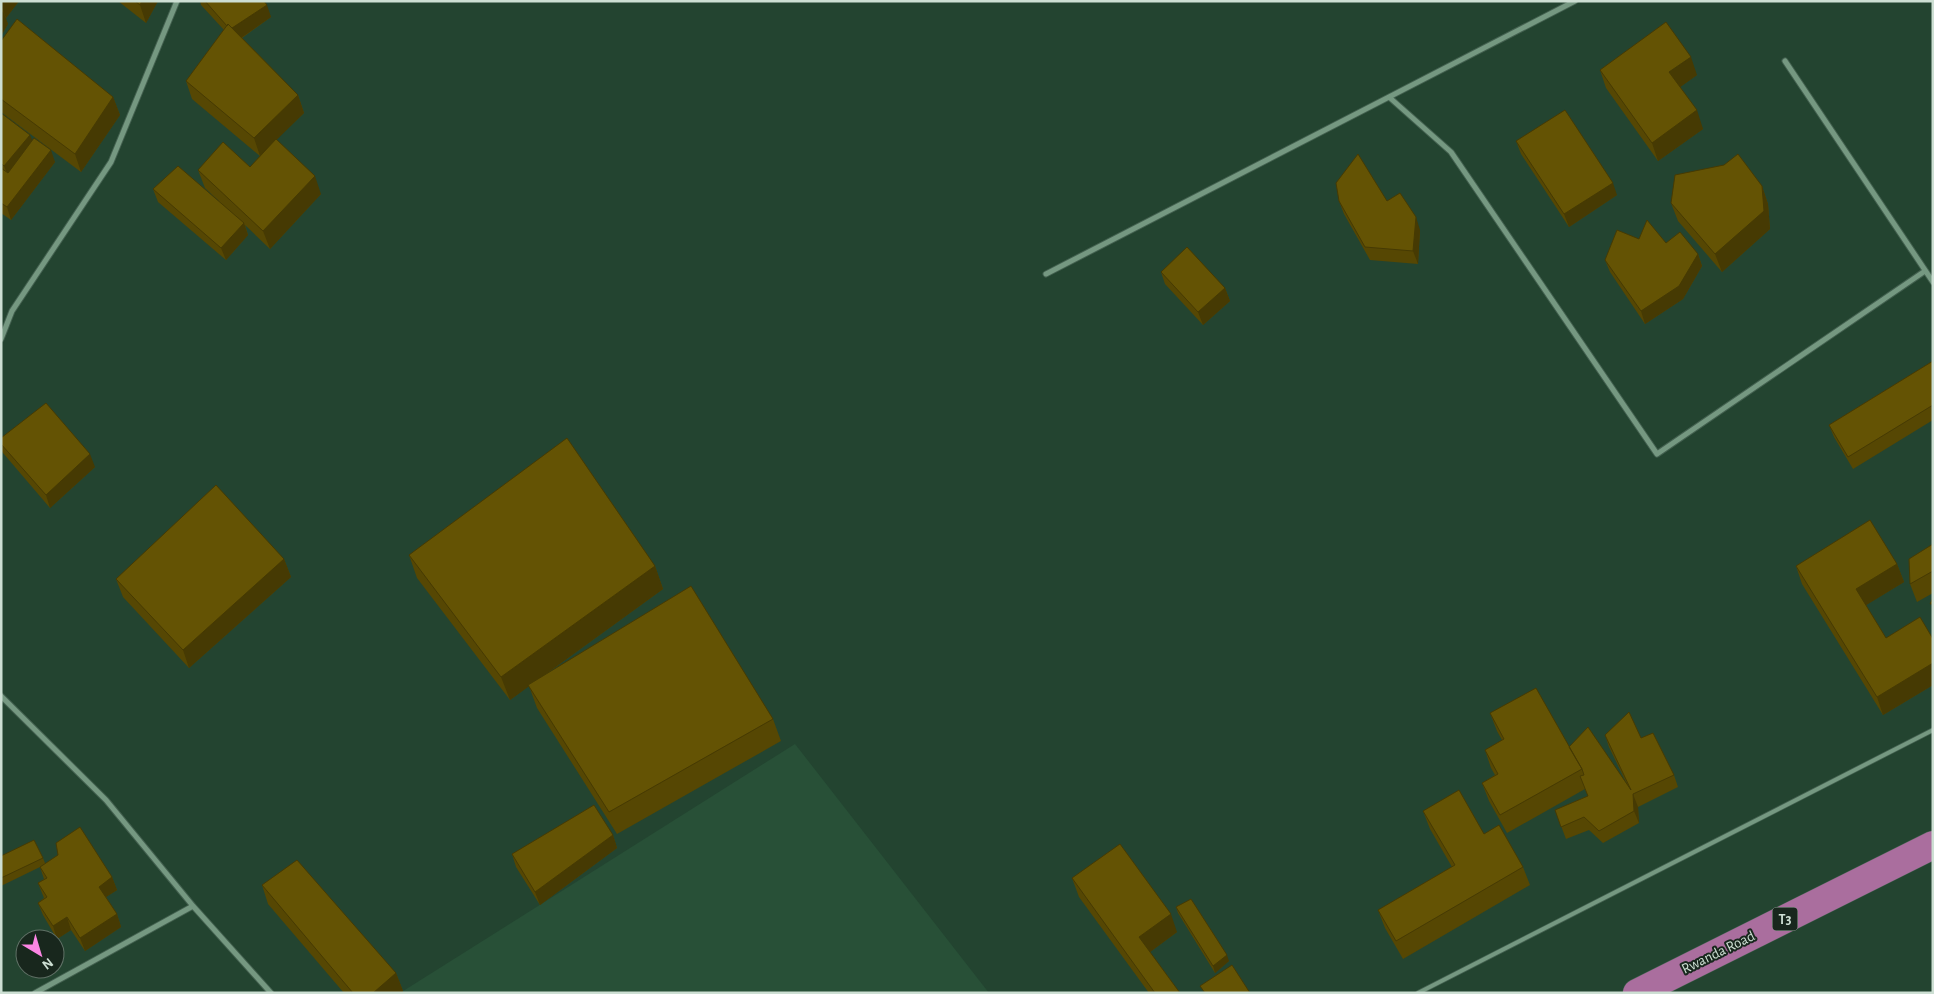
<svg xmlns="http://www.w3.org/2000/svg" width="1934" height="994" viewBox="0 0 1934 994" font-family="'Alegreya Sans',sans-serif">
<rect width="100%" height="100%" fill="#234430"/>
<!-- built -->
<path fill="#285037" d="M 795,744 L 989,993 L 400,993 Z"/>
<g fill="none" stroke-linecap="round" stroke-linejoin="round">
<defs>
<path id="service" d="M 1418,993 L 1933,730"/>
<path id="minor" d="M 1785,61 L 1933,282
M 1389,97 L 1575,1
M 1046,274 L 1389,97 L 1451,152 L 1657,454 L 1925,271
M 1,339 L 12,311 L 111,162 L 177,1
M 1,696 L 106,800 L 193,906 L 271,993
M 35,993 L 193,906"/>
<path id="trunk" d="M 1637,993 L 1933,845"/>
</defs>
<!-- service casing -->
<use href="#service" stroke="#43604f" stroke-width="5.5"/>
<!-- minor casing -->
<use href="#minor" stroke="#43604f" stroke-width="7"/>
<!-- trunk casing -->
<use href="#trunk" stroke="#43604f" stroke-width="29"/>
<!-- service -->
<use href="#service" stroke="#759881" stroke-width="4"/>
<!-- minor -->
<use href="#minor" stroke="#759881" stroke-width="5"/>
<!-- trunk -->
<use href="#trunk" stroke="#aa6e9e" stroke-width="28"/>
</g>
<!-- wall -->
<path fill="#564703" d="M 1,1 L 19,1 L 6,18 L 5,17 L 8,24 L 1,36 Z
M 118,1 L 158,1 L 146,23 Z
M 200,1 L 264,1 L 271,17 L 242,38 L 298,95 L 304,113 L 276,140 L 321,194 L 270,249 L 245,225 L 248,235 L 226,260 L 158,202 L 153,189 L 219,201 L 205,188 L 198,170 L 250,167 L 260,156 L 192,99 L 186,81 L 224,30 L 201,5 Z
M 1,41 L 113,97 L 120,115 L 81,172 L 1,112 Z
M 1600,70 L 1697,75 L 1680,87 L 1703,129 L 1658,161 L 1606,88 Z
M 1,113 L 55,162 L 11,220 L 1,213 Z
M 1516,141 L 1617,195 L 1569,227 L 1521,154 Z
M 1762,186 L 1768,204 L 1770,229 L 1722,272 L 1678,221 L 1671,203 Z
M 1339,201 L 1387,201 L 1420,230 L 1418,264 L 1370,260 L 1344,214 Z
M 1639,239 L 1666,243 L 1698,254 L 1702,266 L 1683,299 L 1645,324 L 1610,272 L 1605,260 Z
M 1161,272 L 1225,288 L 1230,301 L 1203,325 L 1165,284 Z
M 1933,361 L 1933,420 L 1853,469 L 1834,437 L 1829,425 Z
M 1,438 L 95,467 L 50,508 L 3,453 L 1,450 Z
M 1933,544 L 1933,593 L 1917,602 L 1910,584 Z
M 409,555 L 655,566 L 663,589 L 535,682 L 773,719 L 781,741 L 617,834 L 537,708 L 529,686 L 510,700 L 417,578 Z
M 284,559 L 291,577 L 189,668 L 123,597 L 116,579 Z
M 1897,564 L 1904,582 L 1866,605 L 1886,638 L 1933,639 L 1933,685 L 1883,715 L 1802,584 L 1796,566 Z
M 1490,713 L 1569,747 L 1627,784 L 1609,747 L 1605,735 L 1641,738 L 1674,775 L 1678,787 L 1638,807 L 1639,823 L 1603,843 L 1589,830 L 1566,839 L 1555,810 L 1588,796 L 1585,789 L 1507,833 L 1489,801 L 1482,783 L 1495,775 L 1491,768 L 1485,750 L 1502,740 L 1497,731 Z
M 1423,811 L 1484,834 L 1523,867 L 1530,885 L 1403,959 L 1385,928 L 1378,910 L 1452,867 L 1430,829 Z
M 613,835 L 617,848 L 540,905 L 516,867 L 512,854 Z
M 1,856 L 43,858 L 45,863 L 112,877 L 117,890 L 106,897 L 117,914 L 121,927 L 85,951 L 71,930 L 57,939 L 43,915 L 38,903 L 44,898 L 38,883 L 44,879 L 40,867 L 1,886 Z
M 1072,878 L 1177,932 L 1150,952 L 1180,993 L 1149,993 L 1079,897 Z
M 262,885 L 396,973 L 403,991 L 401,993 L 344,993 L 268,904 Z
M 1176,907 L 1229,961 L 1215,973 L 1178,913 Z"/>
<!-- shaded-wall -->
<path fill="#463a03" d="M 1,1 L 19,1 L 6,18 L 1,5 Z
M 142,1 L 158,1 L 146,23 L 140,5 Z
M 267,5 L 271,17 L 235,42 L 230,29 Z
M 3,11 L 8,24 L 1,36 L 1,14 Z
M 1691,57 L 1697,75 L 1676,90 L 1669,72 Z
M 298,95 L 304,113 L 260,156 L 254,138 Z
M 113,97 L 120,115 L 81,172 L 75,154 Z
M 1697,110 L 1703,129 L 1658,161 L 1652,143 Z
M 30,135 L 35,147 L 9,178 L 4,166 Z
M 51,150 L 55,162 L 11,220 L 7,207 Z
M 315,176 L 321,194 L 270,249 L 263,231 Z
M 1613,183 L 1617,195 L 1569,227 L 1564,214 Z
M 1762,186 L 1768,204 L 1770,229 L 1722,272 L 1715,254 Z
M 1416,217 L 1420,230 L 1418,264 L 1413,251 Z
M 244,223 L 248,235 L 226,260 L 221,248 Z
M 1698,254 L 1702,266 L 1683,299 L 1645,324 L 1641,311 Z
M 1225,288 L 1230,301 L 1203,325 L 1198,312 Z
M 90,454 L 95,467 L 50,508 L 46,495 Z
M 284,559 L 291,577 L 189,668 L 183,650 Z
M 1897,564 L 1904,582 L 1863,607 L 1856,589 Z
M 655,566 L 663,589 L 510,700 L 501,677 Z
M 1933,663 L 1933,685 L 1883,715 L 1877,697 Z
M 1633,794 L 1638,807 L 1639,823 L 1634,811 Z
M 613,835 L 617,848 L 540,905 L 535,892 Z
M 112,877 L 117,890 L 103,899 L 99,887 Z
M 117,914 L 121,927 L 85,951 L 80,938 Z
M 1171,914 L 1177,932 L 1146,955 L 1139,937 Z
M 67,917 L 71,930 L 57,939 L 53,926 Z
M 1227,955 L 1229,961 L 1215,973 L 1213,966 Z
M 396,973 L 403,991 L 401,993 L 373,993 Z"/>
<!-- building -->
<path fill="#645304" stroke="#463a03" d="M 135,1 L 142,1 L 140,5 Z
M 205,1 L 264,1 L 267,5 L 232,28 L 228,24 L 227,26 Z
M 17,19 L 113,97 L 75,154 L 1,99 L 1,41 Z
M 1666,22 L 1691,57 L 1669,72 L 1697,110 L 1652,143 L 1600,70 Z
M 228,24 L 298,95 L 254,138 L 186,81 Z
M 1565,110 L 1613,183 L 1564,214 L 1516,141 Z
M 1,113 L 30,135 L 4,166 L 1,163 Z
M 34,138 L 51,150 L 7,207 L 1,203 L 1,168 L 8,173 Z
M 276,139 L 315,176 L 263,231 L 198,170 L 223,142 L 250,167 Z
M 1358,154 L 1387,201 L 1400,193 L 1416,217 L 1413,251 L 1365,247 L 1339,201 L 1336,183 Z
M 1738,154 L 1762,186 L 1764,211 L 1715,254 L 1671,203 L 1675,175 L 1724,165 Z
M 178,166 L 244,223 L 221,248 L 153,189 Z
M 1647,220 L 1666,243 L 1680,232 L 1698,254 L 1679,286 L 1641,311 L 1605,260 L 1617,230 L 1639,239 Z
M 1187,247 L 1225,288 L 1198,312 L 1161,272 Z
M 1933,361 L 1933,405 L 1848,457 L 1829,425 Z
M 46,403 L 90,454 L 46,495 L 1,444 L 1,438 Z
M 567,438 L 655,566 L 501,677 L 409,555 Z
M 216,485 L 284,559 L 183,650 L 116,579 Z
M 1870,520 L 1897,564 L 1856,589 L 1886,638 L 1920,617 L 1933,639 L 1933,663 L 1877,697 L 1796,566 Z
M 1933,544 L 1933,571 L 1910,584 L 1909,559 Z
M 691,586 L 773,719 L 609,812 L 528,685 Z
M 1933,598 L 1933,604 L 1930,604 Z
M 1536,688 L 1582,769 L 1500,815 L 1482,783 L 1498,774 L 1485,750 L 1504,739 L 1490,713 Z
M 1629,712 L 1641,738 L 1653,733 L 1674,775 L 1633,794 L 1634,811 L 1599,831 L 1584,817 L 1561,827 L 1555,810 L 1588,796 L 1580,776 L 1584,775 L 1582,769 L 1569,747 L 1588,727 L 1631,790 L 1605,735 Z
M 1459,790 L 1484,834 L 1499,825 L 1523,867 L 1396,941 L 1378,910 L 1455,865 L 1423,811 Z
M 594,805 L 613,835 L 535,892 L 512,854 Z
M 80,827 L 112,877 L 99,887 L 117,914 L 80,938 L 67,917 L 53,926 L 38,903 L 47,897 L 38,883 L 47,878 L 40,867 L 58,855 L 56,843 Z
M 34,840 L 43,858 L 1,878 L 1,856 Z
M 1120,844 L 1171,914 L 1139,937 L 1180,993 L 1155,993 L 1072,878 Z
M 297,860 L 396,973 L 373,993 L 353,993 L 262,885 Z
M 1191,899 L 1227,955 L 1213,966 L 1176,907 Z
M 1232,965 L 1250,993 L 1205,993 L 1200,986 Z"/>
<g text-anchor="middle" stroke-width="4" stroke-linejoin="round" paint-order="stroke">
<!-- shield labels -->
<rect fill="#18271d" stroke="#97a89c" stroke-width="1" x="1772.5" y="907.5" width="25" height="23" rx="4"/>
<g font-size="14" font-weight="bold" fill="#cddfd3">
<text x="1785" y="924">T3</text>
</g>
<!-- street labels -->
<g font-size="15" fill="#cddfd3" stroke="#18271d">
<text transform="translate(1718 952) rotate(-26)" y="5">Rwanda Road</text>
</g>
</g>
<!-- border -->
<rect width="1934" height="994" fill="none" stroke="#cddfd3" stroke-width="5"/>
<!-- north arrow -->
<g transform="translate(40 954) rotate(142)"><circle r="24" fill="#18271d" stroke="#607166"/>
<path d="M0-4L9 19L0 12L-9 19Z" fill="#fc86e4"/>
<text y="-8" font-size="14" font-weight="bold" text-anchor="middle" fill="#cddfd3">N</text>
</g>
</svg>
